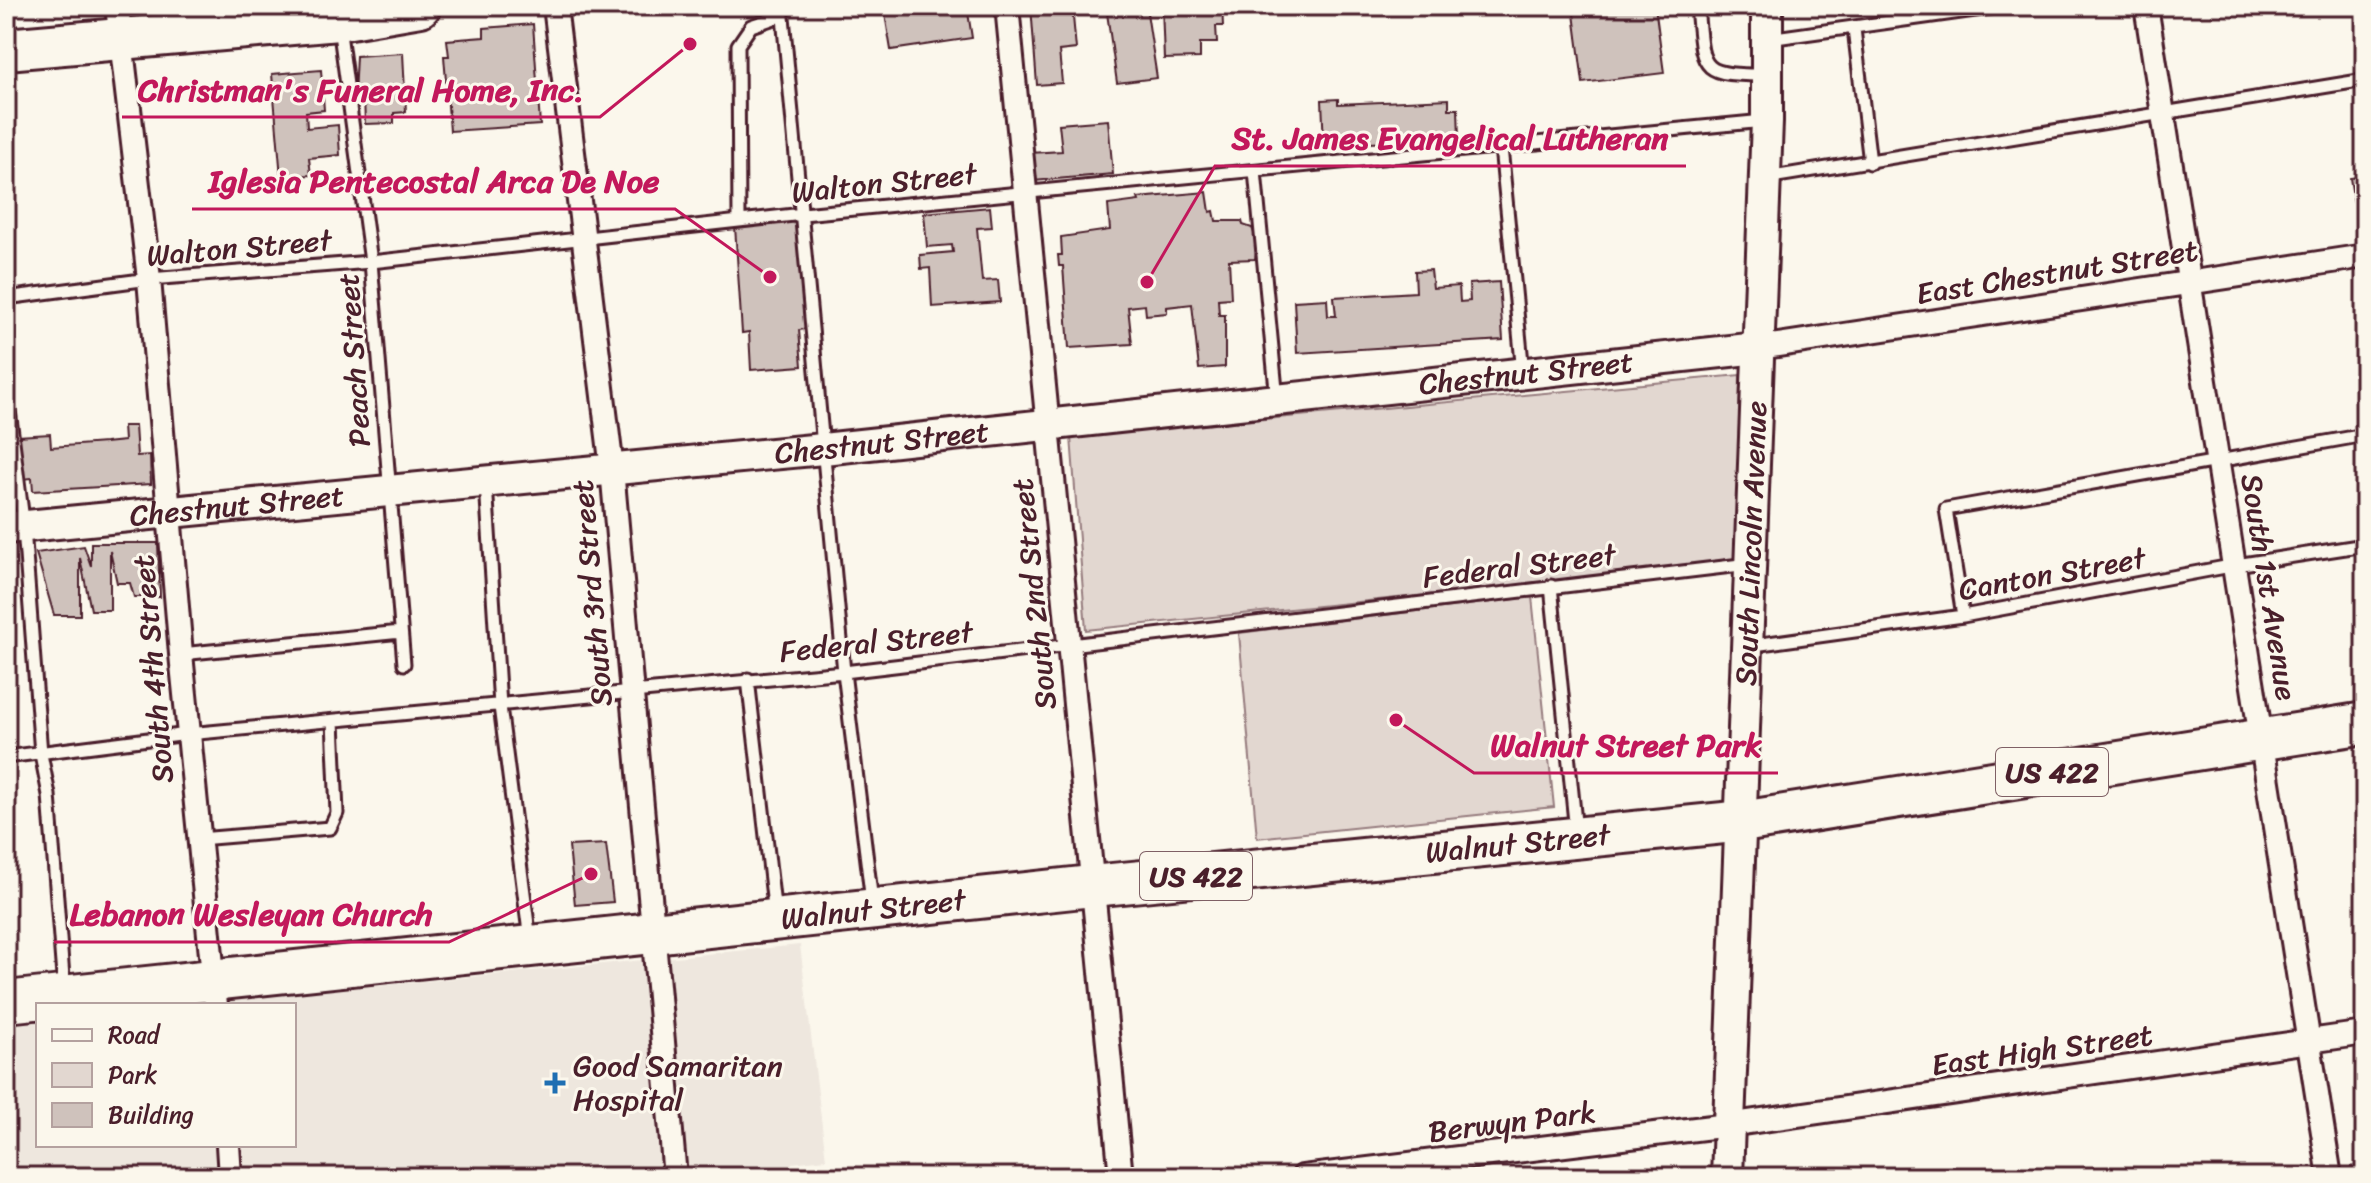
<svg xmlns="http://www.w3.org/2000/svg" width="2371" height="1183" viewBox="0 0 2371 1183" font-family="Sriracha,sans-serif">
<rect width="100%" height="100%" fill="#fbf7ec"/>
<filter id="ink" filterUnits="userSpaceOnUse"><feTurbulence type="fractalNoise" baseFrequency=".0125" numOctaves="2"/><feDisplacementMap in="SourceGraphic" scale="16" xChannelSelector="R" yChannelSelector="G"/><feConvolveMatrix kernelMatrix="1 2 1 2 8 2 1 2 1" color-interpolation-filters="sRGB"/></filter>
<g filter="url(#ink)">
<!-- built -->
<path fill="#eee7de" d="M 800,945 L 826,1159 L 792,1163 L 793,1177 L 6,1177 L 6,1022 L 38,1018 L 38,1145 L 294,1145 L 294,1005 L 179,1005 Z"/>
<!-- green -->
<path fill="#e2d7d0" stroke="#967b7e" stroke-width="2" d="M 1740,375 L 1736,563 L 1086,630 L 1071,437 Z
M 1532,597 L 1554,807 L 1257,838 L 1239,633 Z"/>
<!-- building -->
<path fill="#cfc2bc" stroke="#4a1f2b" stroke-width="2" d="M 943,6 L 967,6 L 972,38 L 891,50 L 885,14 Z
M 1031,6 L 1072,6 L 1076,49 L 1059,51 L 1062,83 L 1037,85 Z
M 1106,6 L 1146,6 L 1157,78 L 1117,83 Z
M 1162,6 L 1222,6 L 1223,26 L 1216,26 L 1217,43 L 1200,43 L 1200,58 L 1164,59 Z
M 1236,6 L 1292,6 L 1292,7 L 1237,14 Z
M 1573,6 L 1655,6 L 1664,73 L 1583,83 Z
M 533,24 L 540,125 L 450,131 L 444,56 L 449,56 L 447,40 L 484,37 L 484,28 Z
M 403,53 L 406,112 L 394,113 L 394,123 L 365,124 L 364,96 L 354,96 L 356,56 Z
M 321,70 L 324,110 L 306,112 L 307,128 L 338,125 L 340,155 L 309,158 L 311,175 L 281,177 L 272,74 Z
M 1338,99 L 1338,104 L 1449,99 L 1449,109 L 1458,109 L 1459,139 L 1324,145 L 1322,100 Z
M 1108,120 L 1113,174 L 1033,181 L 1030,153 L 1062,151 L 1059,124 Z
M 2365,176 L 2365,208 L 2355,209 L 2350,178 Z
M 1207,192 L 1210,212 L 1214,211 L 1216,221 L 1242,221 L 1243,225 L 1252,228 L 1258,242 L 1255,259 L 1229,260 L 1231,298 L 1218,299 L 1219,315 L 1225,315 L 1225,367 L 1199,369 L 1192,304 L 1167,307 L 1167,313 L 1146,315 L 1145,305 L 1128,307 L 1132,344 L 1069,348 L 1063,266 L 1059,266 L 1058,255 L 1062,255 L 1061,237 L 1110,230 L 1108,205 L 1139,201 L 1138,198 Z
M 990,207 L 992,227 L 977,228 L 982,281 L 998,280 L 1000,302 L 932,307 L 930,268 L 921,269 L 920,255 L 953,252 L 952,245 L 927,247 L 924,213 Z
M 796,222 L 806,329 L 799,330 L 802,366 L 751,370 L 749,332 L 742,333 L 735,226 Z
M 1431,270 L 1433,288 L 1459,286 L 1460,302 L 1470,301 L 1469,284 L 1499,282 L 1503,340 L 1297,353 L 1294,301 L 1327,299 L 1328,316 L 1336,316 L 1334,297 L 1416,292 L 1415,271 Z
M 123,426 L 135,426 L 137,456 L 150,455 L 151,484 L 33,491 L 32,478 L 21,479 L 18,436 L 50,434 L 51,447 L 105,443 L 124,441 Z
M 91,543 L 158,543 L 160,597 L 134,597 L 130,583 L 117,583 L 110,551 L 110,610 L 91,610 L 80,558 L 80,615 L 54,615 L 36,553 L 84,546 L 91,566 Z
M 606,844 L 613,902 L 575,905 L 569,846 Z"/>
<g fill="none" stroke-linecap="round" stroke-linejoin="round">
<defs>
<path id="lane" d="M 782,6 L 844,672 L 872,902
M 1697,6 C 1703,71 1698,75 1767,75
M 339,26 L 371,262 L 404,664
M 1854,29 L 1870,163
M 1768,39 L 2004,6
M 1501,147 L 1523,373
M 1255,171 L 1277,400
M 1766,178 L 2365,80
M 739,221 L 738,45 L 751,26 L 783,15
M 6,298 L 149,279 L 371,262 L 803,214 L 1764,121
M 6,386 L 24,528 L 41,754 L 49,795 L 64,990
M 486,483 L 500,706 L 530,940
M 1551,586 L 1576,832
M 1963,616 L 1946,509 L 2365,435
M 1747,646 L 1963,616 L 2236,565 L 2365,545
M 181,654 L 401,632
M 748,679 L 775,915
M 6,757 L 188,734 L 844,672 L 1749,564
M 199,839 L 330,828 L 337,813 L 333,721
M 6,1169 L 7,1177"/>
<path id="street" d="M 117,6 L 149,279 L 181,654 L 216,1005
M 555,6 L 612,469 L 675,1177
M 1007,6 L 1121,1177
M 2146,6 L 2330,1177
M 1758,348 L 2365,256
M 228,1145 L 230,1177
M 1303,1177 L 1728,1125 L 2365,1033"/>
<g id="secondary">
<path id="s1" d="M 6,528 L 823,449 L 1758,348"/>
<path id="s2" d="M 1727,1177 L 1767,121 L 1767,6"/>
</g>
<g id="highway">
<path d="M 6,49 L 338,20 L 420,6"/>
<path id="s3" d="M 6,1002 L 1092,886 L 1754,820 L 2365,723"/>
</g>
</defs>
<!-- lane casing -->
<use href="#lane" stroke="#4a1f2b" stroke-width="17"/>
<!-- street casing -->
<use href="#street" stroke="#4a1f2b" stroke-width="28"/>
<!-- secondary casing -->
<use href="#secondary" stroke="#4a1f2b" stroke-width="36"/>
<!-- highway casing -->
<use href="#highway" stroke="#4a1f2b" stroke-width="46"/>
<!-- lane -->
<use href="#lane" stroke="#fbf7ec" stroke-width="11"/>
<!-- street -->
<use href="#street" stroke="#fbf7ec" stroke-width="22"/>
<!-- secondary -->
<use href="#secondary" stroke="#fbf7ec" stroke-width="30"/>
<!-- highway -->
<use href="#highway" stroke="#fbf7ec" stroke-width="40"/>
</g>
</g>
<!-- markers -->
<path fill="#1f6fb2" stroke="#fbf7ec" stroke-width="3" d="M551 1071h8v8h8v8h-8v8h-8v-8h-8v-8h8z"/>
<g text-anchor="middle" stroke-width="6" stroke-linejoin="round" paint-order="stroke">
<!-- shield labels -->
<g fill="#fbf7ec" stroke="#7f6065" stroke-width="2">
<rect x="1996" y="748" width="112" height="48" rx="6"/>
<rect x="1140" y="852" width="112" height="48" rx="6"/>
</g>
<g font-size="28" font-weight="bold" fill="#4a1f2b">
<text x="2052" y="782">US 422</text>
<text x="1196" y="886">US 422</text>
</g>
<!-- street labels -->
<g font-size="30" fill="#4a1f2b" stroke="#fbf7ec">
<text transform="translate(884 183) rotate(-6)" y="10">Walton Street</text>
<text transform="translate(239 248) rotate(-5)" y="10">Walton Street</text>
<text transform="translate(2057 272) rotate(-9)" y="10">East Chestnut Street</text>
<text transform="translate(354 360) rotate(-94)" y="10">Peach Street</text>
<text dy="10" stroke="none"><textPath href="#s1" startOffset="1528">Chestnut Street</textPath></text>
<text dy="10" stroke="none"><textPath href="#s1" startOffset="880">Chestnut Street</textPath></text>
<text dy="10" stroke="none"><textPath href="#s1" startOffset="232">Chestnut Street</textPath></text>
<text dy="10" stroke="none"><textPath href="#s2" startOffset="634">South Lincoln Avenue</textPath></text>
<text transform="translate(1519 566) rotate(-7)" y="10">Federal Street</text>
<text transform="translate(2052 574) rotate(-10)" y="10">Canton Street</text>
<text transform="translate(2269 587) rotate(81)" y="10">South 1st Avenue</text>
<text transform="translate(592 593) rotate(-95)" y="10">South 3rd Street</text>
<text transform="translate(1034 594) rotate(-96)" y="10">South 2nd Street</text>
<text transform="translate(876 642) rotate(-6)" y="10">Federal Street</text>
<text transform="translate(153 669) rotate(-95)" y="10">South 4th Street</text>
<text dy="10" stroke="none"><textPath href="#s3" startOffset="1520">Walnut Street</textPath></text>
<text dy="10" stroke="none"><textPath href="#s3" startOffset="872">Walnut Street</textPath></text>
<text transform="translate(2042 1050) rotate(-8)" y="10">East High Street</text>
<text transform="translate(1512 1122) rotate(-7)" y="10">Berwyn Park</text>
</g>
<!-- poi labels -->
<g font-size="30" fill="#4a1f2b" stroke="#fbf7ec" text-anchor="start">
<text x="573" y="1076">Good Samaritan<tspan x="573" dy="34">Hospital</tspan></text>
</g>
</g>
<!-- callouts -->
<path fill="none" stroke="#c2185b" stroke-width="3" d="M690 44L600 117H122M1147 282L1215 166H1686M770 277L675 209H192M1396 720L1474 773H1778M591 874L449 942H54"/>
<g fill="#c2185b" stroke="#fbf7ec" stroke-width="3">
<circle cx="690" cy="44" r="8"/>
<circle cx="1147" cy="282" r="8"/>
<circle cx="770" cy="277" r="8"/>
<circle cx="1396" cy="720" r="8"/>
<circle cx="591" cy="874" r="8"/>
</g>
<g font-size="32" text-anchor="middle" font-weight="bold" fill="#c2185b" stroke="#fbf7ec" stroke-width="6" stroke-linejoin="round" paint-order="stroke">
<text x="361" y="101">Christman's Funeral Home, Inc.</text>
<text x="1450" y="149">St. James Evangelical Lutheran</text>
<text x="434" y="192">Iglesia Pentecostal Arca De Noe</text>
<text x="1626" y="756">Walnut Street Park</text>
<text x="251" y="925">Lebanon Wesleyan Church</text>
</g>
<!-- margin -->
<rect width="2371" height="1183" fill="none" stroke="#fbf7ec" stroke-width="32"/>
<rect x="16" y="16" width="2339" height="1151" fill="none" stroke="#4a1f2b" stroke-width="3" filter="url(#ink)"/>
<!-- legend -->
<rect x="36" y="1003" width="260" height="144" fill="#fbf7ec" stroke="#b4a19f" stroke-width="2"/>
<rect x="52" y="1029" width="40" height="12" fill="#fbf7ec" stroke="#b4a19f" stroke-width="2"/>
<text x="108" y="1043" font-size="24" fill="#4a1f2b">Road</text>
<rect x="52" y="1063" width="40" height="24" fill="#e2d7d0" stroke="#b4a19f" stroke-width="2"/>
<text x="108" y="1083" font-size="24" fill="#4a1f2b">Park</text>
<rect x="52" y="1103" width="40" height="24" fill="#cfc2bc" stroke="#b4a19f" stroke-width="2"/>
<text x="108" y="1123" font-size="24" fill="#4a1f2b">Building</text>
</svg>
